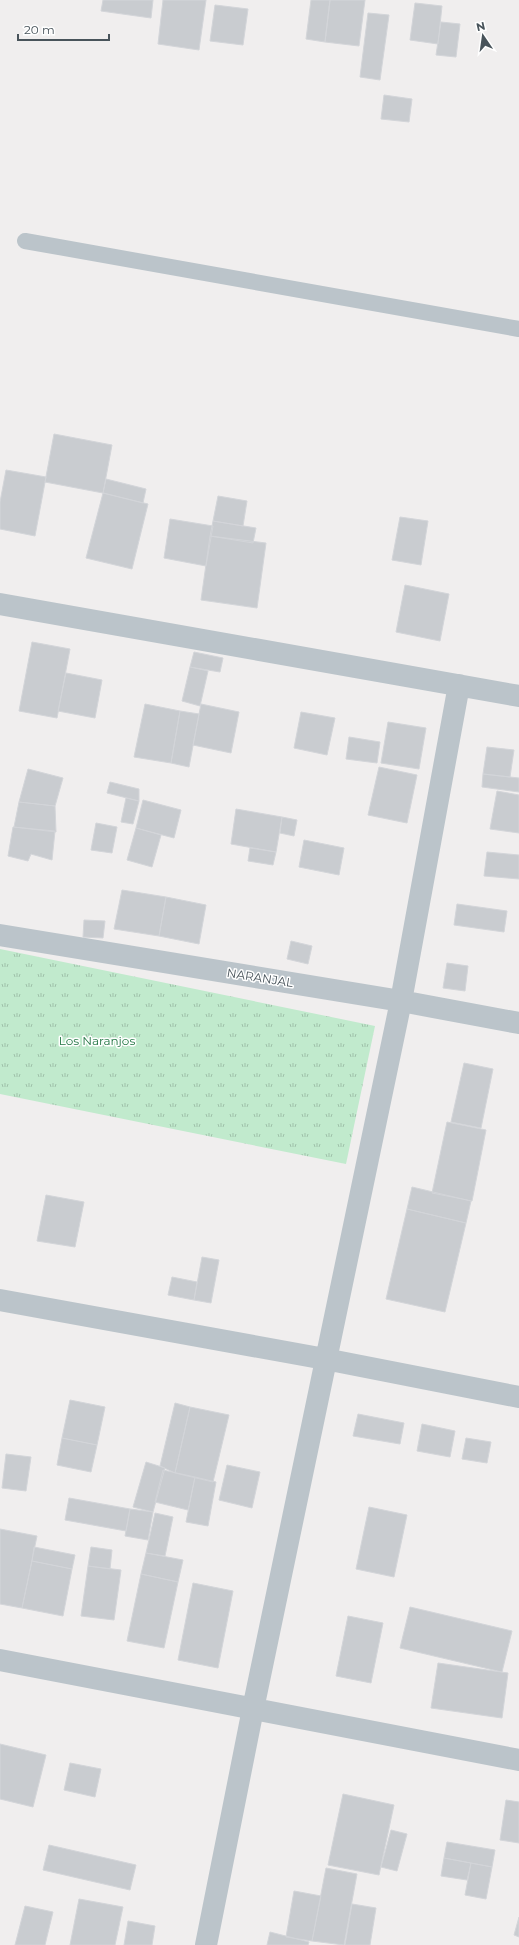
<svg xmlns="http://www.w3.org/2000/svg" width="519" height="1945" viewBox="0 0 519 1945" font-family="Montserrat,sans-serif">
<defs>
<pattern id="grass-tufts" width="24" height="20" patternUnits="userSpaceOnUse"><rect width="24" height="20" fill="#c1eacd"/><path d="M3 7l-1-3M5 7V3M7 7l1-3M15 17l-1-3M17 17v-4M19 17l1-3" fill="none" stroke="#9fc0a9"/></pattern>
</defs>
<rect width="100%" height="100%" fill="#f0eeee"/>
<!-- grass -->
<path fill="url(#grass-tufts)" d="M 0,949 L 375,1026 L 346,1164 L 0,1094 Z"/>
<!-- building -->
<path fill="#c9ccd0" stroke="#d3d5d9" d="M 103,0 L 153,0 L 151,18 L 101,11 Z
M 163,0 L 206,0 L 199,50 L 158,44 Z
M 311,0 L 330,0 L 325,42 L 306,39 Z
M 330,0 L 365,0 L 359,46 L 325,42 Z
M 415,3 L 442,6 L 438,44 L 410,40 Z
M 215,5 L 248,9 L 243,45 L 210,41 Z
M 368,13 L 389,15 L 380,80 L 360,77 Z
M 441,22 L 460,24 L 456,57 L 436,55 Z
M 384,95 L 412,99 L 409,122 L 381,119 Z
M 54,434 L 112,445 L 103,493 L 45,482 Z
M 6,470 L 46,477 L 35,536 L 0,529 L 0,502 Z
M 106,479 L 146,489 L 143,503 L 103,493 Z
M 103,493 L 148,504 L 132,569 L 86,558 Z
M 218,496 L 247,501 L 243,526 L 213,521 Z
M 400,517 L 428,521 L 421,565 L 392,560 Z
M 170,519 L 213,526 L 206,566 L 164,558 Z
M 213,521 L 256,528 L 253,543 L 210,536 Z
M 210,536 L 266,543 L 257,608 L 201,600 Z
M 405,585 L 449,594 L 440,641 L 396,632 Z
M 32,642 L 70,649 L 57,718 L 19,711 Z
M 194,652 L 223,658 L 220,672 L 190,667 Z
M 190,667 L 208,671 L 200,706 L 182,701 Z
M 66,673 L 102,680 L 95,718 L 58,711 Z
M 145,704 L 180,711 L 171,763 L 134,757 Z
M 201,704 L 239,712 L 231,753 L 193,745 Z
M 180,711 L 199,714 L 189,767 L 171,763 Z
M 301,712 L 335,718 L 327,755 L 294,748 Z
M 388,722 L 426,728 L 419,769 L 381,763 Z
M 349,737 L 380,742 L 377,763 L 346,759 Z
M 487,747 L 514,750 L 510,777 L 483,774 Z
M 379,767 L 417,775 L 407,823 L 368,815 Z
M 28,769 L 63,778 L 55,806 L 19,802 Z
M 483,774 L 519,778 L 519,792 L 482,787 Z
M 110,782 L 139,789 L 139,801 L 107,793 Z
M 497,791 L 519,795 L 519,833 L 490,829 Z
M 126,798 L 139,801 L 133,824 L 121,822 Z
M 143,800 L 181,810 L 174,838 L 136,828 Z
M 19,802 L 55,806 L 56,832 L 14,827 Z
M 236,809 L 282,817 L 276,852 L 231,844 Z
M 282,817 L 297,820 L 294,836 L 280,833 Z
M 96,823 L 117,827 L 112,853 L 91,850 Z
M 13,827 L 55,831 L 52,860 L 31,854 L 28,861 L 8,856 Z
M 136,828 L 161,835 L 152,867 L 127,860 Z
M 304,840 L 344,848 L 339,875 L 299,867 Z
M 250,848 L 276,852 L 273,865 L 248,861 Z
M 487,852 L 519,855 L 519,879 L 484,876 Z
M 122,890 L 166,897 L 159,936 L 114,929 Z
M 166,897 L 206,905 L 199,944 L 159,936 Z
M 457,904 L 507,911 L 504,932 L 454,925 Z
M 84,920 L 105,921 L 103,938 L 83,937 Z
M 291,941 L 312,946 L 308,964 L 287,959 Z
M 447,963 L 468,966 L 465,991 L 443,988 Z
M 464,1063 L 493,1069 L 481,1128 L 451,1122 Z
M 447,1122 L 486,1130 L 472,1201 L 432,1193 Z
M 412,1187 L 471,1201 L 466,1223 L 407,1209 Z
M 46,1195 L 84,1202 L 75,1247 L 37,1241 Z
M 407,1209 L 466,1223 L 445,1312 L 386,1299 Z
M 202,1257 L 219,1260 L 211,1303 L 194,1300 Z
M 172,1277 L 197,1282 L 194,1300 L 168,1295 Z
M 70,1400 L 105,1407 L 97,1445 L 62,1438 Z
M 175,1403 L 190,1407 L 175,1473 L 160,1466 Z
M 190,1407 L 229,1415 L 213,1482 L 175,1473 Z
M 358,1414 L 404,1423 L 400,1444 L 353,1436 Z
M 422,1424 L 455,1431 L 450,1457 L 417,1451 Z
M 62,1438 L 97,1445 L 91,1472 L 57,1465 Z
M 466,1438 L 491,1442 L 487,1463 L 462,1459 Z
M 6,1454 L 31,1457 L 26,1491 L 2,1488 Z
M 146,1462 L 165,1468 L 153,1512 L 133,1507 Z
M 227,1465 L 260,1472 L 252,1508 L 219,1500 Z
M 163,1470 L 195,1477 L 188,1510 L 155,1502 Z
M 195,1477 L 216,1482 L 208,1526 L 186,1522 Z
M 69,1498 L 130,1509 L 126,1531 L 65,1520 Z
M 369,1507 L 407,1515 L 394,1577 L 356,1569 Z
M 130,1509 L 153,1512 L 148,1540 L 125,1536 Z
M 155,1513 L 173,1517 L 165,1556 L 146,1553 Z
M 0,1529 L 37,1536 L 22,1608 L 0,1604 Z
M 34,1547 L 75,1555 L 72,1569 L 32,1561 Z
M 91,1547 L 112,1550 L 110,1569 L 88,1566 Z
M 146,1553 L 183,1560 L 178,1582 L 141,1574 Z
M 32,1561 L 72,1569 L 63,1616 L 22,1608 Z
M 88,1566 L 121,1570 L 114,1620 L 81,1616 Z
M 141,1574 L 178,1582 L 164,1648 L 127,1641 Z
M 193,1583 L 233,1591 L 218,1668 L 178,1660 Z
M 410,1607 L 512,1631 L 502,1672 L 400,1648 Z
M 348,1616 L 383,1623 L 371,1683 L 336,1676 Z
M 438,1663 L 508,1673 L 502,1718 L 431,1708 Z
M 0,1744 L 46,1755 L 33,1807 L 0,1799 Z
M 70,1763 L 101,1769 L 95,1797 L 64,1790 Z
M 343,1794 L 394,1805 L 379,1875 L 328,1865 Z
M 506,1800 L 519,1802 L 519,1843 L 500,1840 Z
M 391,1830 L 407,1834 L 397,1871 L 381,1867 Z
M 447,1842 L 495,1850 L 492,1867 L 444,1858 Z
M 49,1845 L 136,1865 L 130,1890 L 43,1870 Z
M 444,1858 L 471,1863 L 467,1880 L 441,1876 Z
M 471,1863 L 492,1867 L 486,1899 L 465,1895 Z
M 326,1868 L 357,1874 L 344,1945 L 312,1941 Z
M 294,1891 L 321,1896 L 312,1941 L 286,1937 Z
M 79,1899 L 123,1907 L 115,1945 L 70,1945 Z
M 352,1904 L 376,1908 L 370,1945 L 345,1945 Z
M 25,1906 L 53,1912 L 45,1945 L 15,1945 Z
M 519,1917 L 519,1937 L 514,1935 Z
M 128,1921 L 155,1926 L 152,1945 L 124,1945 Z
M 270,1932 L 309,1942 L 308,1945 L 267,1945 Z"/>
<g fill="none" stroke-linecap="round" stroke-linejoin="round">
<!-- service -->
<path stroke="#bbc4ca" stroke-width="16" d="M 25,241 L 519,329"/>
<!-- minor -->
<path stroke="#bbc4ca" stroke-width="22" d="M 0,604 L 519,696
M 0,935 L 401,1001 L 519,1023
M 0,1300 L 325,1359 L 519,1397
M 0,1660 L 519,1760
M 206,1945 L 253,1709 L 401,1001 L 459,685"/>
</g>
<g text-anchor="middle" stroke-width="3" stroke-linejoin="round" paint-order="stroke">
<!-- street labels -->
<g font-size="12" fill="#48535a" stroke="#fff">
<text transform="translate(260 978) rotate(9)" y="4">NARANJAL</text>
</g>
<!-- park labels -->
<g font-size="12" fill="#207442" stroke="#fff">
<text x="97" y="1045">Los Naranjos</text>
</g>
</g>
<!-- north arrow -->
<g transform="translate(483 36) rotate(347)" stroke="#ffffff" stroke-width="3" paint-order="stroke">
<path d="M0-3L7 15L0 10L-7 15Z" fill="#48535a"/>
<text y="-6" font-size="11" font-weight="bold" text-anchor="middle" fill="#48535a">N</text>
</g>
<!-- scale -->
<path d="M18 34v6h91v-6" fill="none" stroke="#48535a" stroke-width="2"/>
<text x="24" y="34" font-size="12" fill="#48535a" stroke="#ffffff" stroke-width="3" paint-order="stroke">20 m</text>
</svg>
